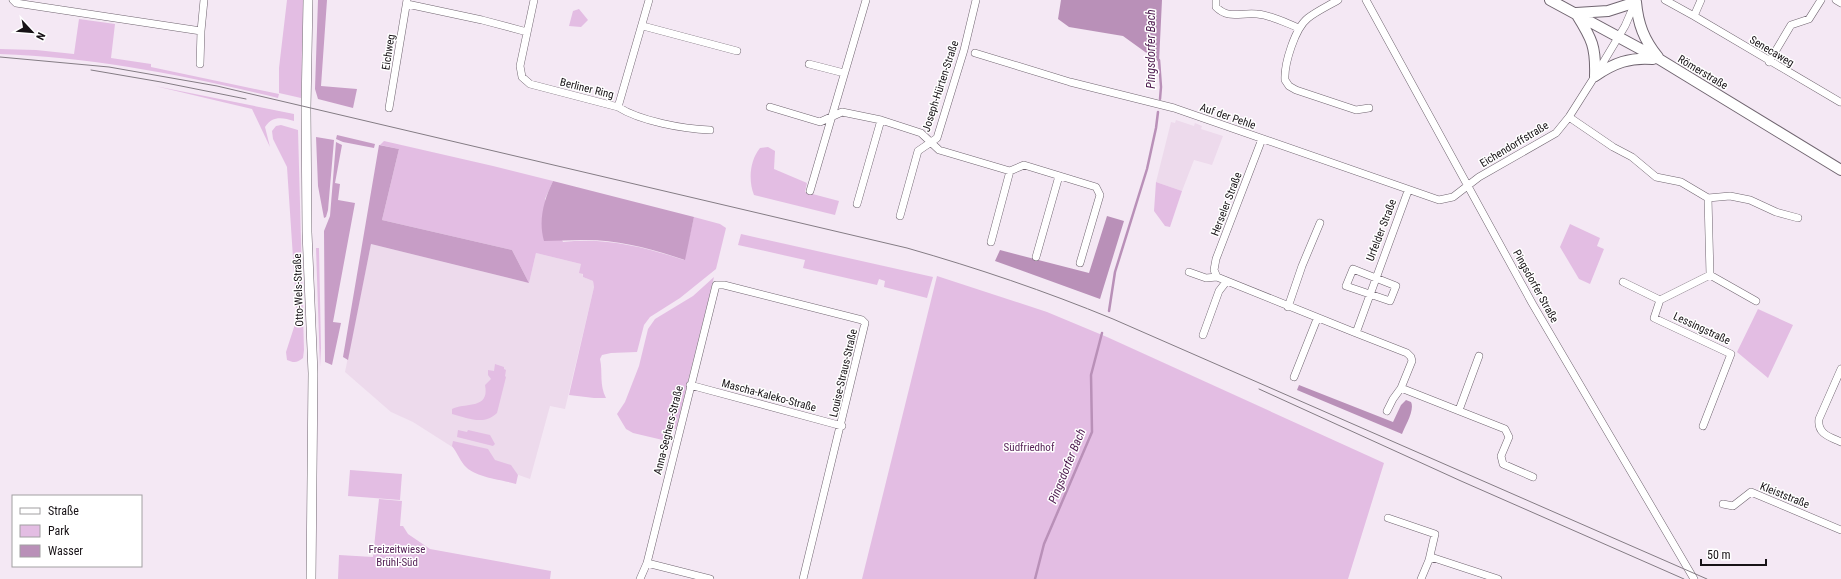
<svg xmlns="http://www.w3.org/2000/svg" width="1841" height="579" viewBox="0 0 1841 579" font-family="'Roboto Condensed',sans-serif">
<rect width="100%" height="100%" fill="#f4e8f4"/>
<!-- built -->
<path fill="#eddaec" d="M 1176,120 L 1194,126 L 1195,123 L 1202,126 L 1201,129 L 1223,136 L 1212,165 L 1194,160 L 1182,191 L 1156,182 L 1171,122 L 1175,123 Z
M 371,244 L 529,283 L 536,253 L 581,264 L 583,277 L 593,281 L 594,287 L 565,409 L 550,406 L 530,479 L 468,457 L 413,422 L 391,412 L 345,372 Z"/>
<!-- green -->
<path fill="#e3bde3" d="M 287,0 L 303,0 L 301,98 L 279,93 L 279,68 Z
M 579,9 L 588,20 L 581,27 L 569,26 L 573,11 Z
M 79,19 L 115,24 L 111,58 L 151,64 L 151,67 L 279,94 L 278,98 C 187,76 94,57 0,54 L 0,49 L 36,50 L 74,54 Z
M 155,86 L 294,114 L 294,121 C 283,118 273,115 265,127 L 270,147 L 252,109 Z
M 281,125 L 298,130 L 304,350 L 303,358 C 297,363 294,363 287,360 L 286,352 L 297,318 L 287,167 L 273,139 L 272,131 L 276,126 Z
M 384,141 L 493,166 L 553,181 L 545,199 L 563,242 C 605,237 645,247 684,260 L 694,217 L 720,224 L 726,228 L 716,269 L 680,298 L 650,317 L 644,325 L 637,352 L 611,353 L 602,355 L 600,359 C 603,373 599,384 606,398 L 594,398 L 569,395 L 594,287 L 593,281 L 583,277 L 583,274 L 579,273 L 581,264 L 536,253 L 529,283 L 512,250 L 382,220 L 399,149 L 380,145 Z
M 768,147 L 775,151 L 774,169 L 807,183 L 805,192 L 839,201 L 835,215 L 754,195 C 748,180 750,160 760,148 Z
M 1156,182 L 1182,191 L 1170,227 L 1165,226 L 1154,211 Z
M 1570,224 L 1600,238 L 1597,246 L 1604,249 L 1590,284 L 1579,279 L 1560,247 Z
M 741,234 L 933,277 L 927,298 L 884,287 L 885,281 L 879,279 L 877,285 L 803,268 L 805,260 L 738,245 Z
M 316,248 L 319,248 L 321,348 L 320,367 Z
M 937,276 L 1047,312 L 1107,337 L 1384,463 L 1348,579 L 862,579 Z
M 714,277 L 676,429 L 670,428 L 667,441 L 633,433 L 626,429 L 617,414 L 625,402 L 639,366 L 648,329 L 655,319 L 693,296 Z
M 1758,309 L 1793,325 L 1768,378 L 1737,352 Z
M 495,364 L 504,367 L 504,369 L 506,370 L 505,376 L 506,377 L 497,413 C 484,426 468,418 452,414 L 452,409 C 465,402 490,410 485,385 L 491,379 L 488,375 L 488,370 L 494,371 Z
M 458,430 L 467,432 L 468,430 L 490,435 L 495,444 L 493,446 L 457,437 Z
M 453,441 L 488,449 L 495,460 L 511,465 L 518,475 L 516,484 C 500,479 475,478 464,465 C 459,459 457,452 452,446 Z
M 350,470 L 402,474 L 400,500 L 348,496 Z
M 379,499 L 402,501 L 400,526 L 403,526 L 408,534 L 430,549 L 551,571 L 550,579 L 338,579 L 339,555 L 373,557 Z"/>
<!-- forest -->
<path fill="#c79dc6" d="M 318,0 L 327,0 L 321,86 L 357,89 L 353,108 L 318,99 L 315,89 Z
M 337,135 L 375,144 L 374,148 L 343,142 L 336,139 Z
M 316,137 L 334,140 L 328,210 L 326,217 L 324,218 L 318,186 Z
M 336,142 L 342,145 L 335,183 L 340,184 L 338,200 L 355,203 L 333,322 L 341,323 L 332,365 L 325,362 L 324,231 L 330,216 Z
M 379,145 L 399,149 L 382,220 L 512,250 L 529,283 L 371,244 L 348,360 L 343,357 Z
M 553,181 L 694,217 L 685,260 C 652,249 617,239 581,240 C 569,240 557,241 544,241 C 538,220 544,200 553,181 Z"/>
<!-- water -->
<path fill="#b990b8" d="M 1061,0 L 1162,0 L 1159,62 L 1123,36 L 1069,27 L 1058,19 Z
M 1107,216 L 1124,221 L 1100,299 L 995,261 L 1000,250 L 1089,273 Z
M 1299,385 L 1393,422 L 1401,405 L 1406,400 L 1411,402 C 1415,410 1405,426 1402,434 L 1297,390 Z"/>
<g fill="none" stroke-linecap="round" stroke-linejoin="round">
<!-- stream -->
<path stroke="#b990b8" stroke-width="2.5" d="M 1159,60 L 1161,87 L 1160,99
M 1109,311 L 1115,272 L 1147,169 L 1156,128 L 1158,112
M 1035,579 L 1044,544 L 1092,432 L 1091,375 L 1102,333"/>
<defs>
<path id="minor" d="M 13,0 L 16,3 L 201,31
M 534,0 L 520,66 L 522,77 L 530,84 L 618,107 L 649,0
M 1216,0 L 1216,7 C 1229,20 1241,12 1257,14 C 1271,15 1286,23 1299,28
M 1338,0 C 1328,6 1317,11 1308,18 C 1295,28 1284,64 1285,80 L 1289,86 L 1296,90 L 1356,110 L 1369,108
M 1366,0 L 1532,303 L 1694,579
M 1665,0 L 1694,16 L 1701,0
M 1836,0 L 1841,3
M 407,4 L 482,20 L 527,32
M 1694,16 L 1840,102
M 643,26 L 737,51
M 975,53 L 1070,82 L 1174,108 L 1439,200 L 1453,197 L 1479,177 L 1556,133 L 1569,117 L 1595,76 L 1625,26 L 1635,3
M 1769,62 L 1791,25 L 1809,19 L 1821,0
M 200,64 L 201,31 L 204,0
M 809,64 L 844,73
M 618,107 C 640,121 683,129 710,130
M 770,107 L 820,122 L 842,112 L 881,120 L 921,133 L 939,150 L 1010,171 L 1024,165 L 1096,187 L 1100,195 L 1080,263
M 389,108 L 407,0
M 1569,117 L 1613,147 L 1632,157 L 1656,177 L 1681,182 L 1708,198 L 1710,275
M 1262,139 L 1216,259 L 1214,270 L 1217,277 L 1356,333
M 810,191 L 866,0
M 1408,191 L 1356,333 L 1407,353 L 1411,357 L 1412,361 L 1401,388 L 1505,429 L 1509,437 L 1501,456 L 1503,464 L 1533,477
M 1708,198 L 1730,196 L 1750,200 L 1776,212 L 1798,218
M 857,204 L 881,120
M 900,216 L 918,151 L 937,138 L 964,50 L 976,0
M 991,242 L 1010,171
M 1036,257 L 1059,176
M 1353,269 L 1396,286 L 1390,301 L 1346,286 Z
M 1189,272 L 1206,278 L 1217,277
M 1710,275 L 1756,301
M 1623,282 L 1660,300
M 1288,307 L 1302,266 L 1320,223
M 1203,335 L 1219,291 L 1226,282
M 1841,369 L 1819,419 C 1817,434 1830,437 1841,442
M 1294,377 L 1317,319
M 690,385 L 842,426
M 1459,410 L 1479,356
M 1387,411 L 1393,399 L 1401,388
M 1703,426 L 1731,354 L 1654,318 L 1660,300 L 1710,275
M 1723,504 L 1733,506 L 1751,492 L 1841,530
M 1388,518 L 1435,534 L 1429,560 L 1421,579
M 1429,560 L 1434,558 L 1498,579
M 647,563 L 710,579
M 640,579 L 647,563 L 716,285 L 724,285 L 862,320 L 865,323 L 803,579"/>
<path id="tertiary" d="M 308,0 L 306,109 L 307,232 L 313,373 L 311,579"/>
<path id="secondary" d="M 1550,0 L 1659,59 L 1841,170
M 1576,13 L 1608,11 L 1636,2 C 1638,24 1644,40 1658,57
M 1577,15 C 1592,39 1596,47 1595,76
M 1595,76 C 1614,63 1630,57 1653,59"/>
</defs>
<!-- minor casing -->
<use href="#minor" stroke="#706570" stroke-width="8"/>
<!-- tertiary casing -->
<use href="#tertiary" stroke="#706570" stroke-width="10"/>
<!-- secondary casing -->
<use href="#secondary" stroke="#706570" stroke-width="12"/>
<!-- minor -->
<use href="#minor" stroke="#fff" stroke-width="7"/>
<!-- tertiary -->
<use href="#tertiary" stroke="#fff" stroke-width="9"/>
<!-- secondary -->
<use href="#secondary" stroke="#fff" stroke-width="10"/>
<!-- tram -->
<path stroke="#847c84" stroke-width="1" d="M 0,57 L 109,67 L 217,86 L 907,248 C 977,268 1045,291 1113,319 L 1707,579
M 91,70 L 161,82 L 246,99
M 1259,389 L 1461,481 L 1684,579"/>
</g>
<g text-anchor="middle" stroke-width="3" stroke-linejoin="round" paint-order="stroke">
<!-- street labels -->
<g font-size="11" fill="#171216" stroke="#fff">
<text transform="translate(1772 51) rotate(31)" y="4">Senecaweg</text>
<text transform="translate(388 52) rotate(-81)" y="4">Eichweg</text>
<text transform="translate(1703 72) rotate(31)" y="4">Römerstraße</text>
<text transform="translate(940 86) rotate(-72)" y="4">Joseph-Hürten-Straße</text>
<text transform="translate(587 88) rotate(14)" y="4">Berliner Ring</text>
<text transform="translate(1228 116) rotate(19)" y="4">Auf der Pehle</text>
<text transform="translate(1514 144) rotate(-31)" y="4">Eichendorffstraße</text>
<text transform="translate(1226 204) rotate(-69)" y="4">Herseler Straße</text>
<text transform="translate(1381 230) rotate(-69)" y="4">Urfelder Straße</text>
<text transform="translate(1536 286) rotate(61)" y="4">Pingsdorfer Straße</text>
<text transform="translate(298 290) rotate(-92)" y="4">Otto-Wels-Straße</text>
<text transform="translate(1702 328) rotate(25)" y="4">Lessingstraße</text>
<text transform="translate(843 373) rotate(-77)" y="4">Louise-Straus-Straße</text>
<text transform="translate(769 395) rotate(15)" y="4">Mascha-Kaleko-Straße</text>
<text transform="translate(668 430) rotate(-76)" y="4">Anna-Seghers-Straße</text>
<text transform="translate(1785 495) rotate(22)" y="4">Kleiststraße</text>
</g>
<!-- park labels -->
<g font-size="11" fill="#582559" stroke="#fff">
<text x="1029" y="451">Südfriedhof</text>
<text x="397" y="553">Freizeitwiese<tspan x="397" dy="13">Brühl-Süd</tspan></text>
</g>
<!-- water labels -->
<g font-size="12" font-style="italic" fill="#4d1b4f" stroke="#fff">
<text transform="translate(1151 49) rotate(-90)" y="4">Pingsdorfer Bach</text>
<text transform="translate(1067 466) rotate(-68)" y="4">Pingsdorfer Bach</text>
</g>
</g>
<!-- legend -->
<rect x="12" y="495" width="130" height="72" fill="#ffffff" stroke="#a2a0a2"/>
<rect x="20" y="508" width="20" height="6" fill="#ffffff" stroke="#a2a0a2"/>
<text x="48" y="515" font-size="12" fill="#171216">Straße</text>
<rect x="20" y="525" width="20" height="12" fill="#e3bde3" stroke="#a2a0a2"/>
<text x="48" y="535" font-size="12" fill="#171216">Park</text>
<rect x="20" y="545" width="20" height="12" fill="#b990b8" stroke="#a2a0a2"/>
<text x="48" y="555" font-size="12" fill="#171216">Wasser</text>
<!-- north arrow -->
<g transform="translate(32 32) rotate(116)" stroke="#ffffff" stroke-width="3" paint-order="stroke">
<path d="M0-3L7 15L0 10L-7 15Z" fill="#171216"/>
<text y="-6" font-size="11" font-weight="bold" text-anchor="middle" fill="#171216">N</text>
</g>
<!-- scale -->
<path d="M1701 559v6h65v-6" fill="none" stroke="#171216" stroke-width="2"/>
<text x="1707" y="559" font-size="12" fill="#171216" stroke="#ffffff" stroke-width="3" paint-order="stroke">50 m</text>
</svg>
